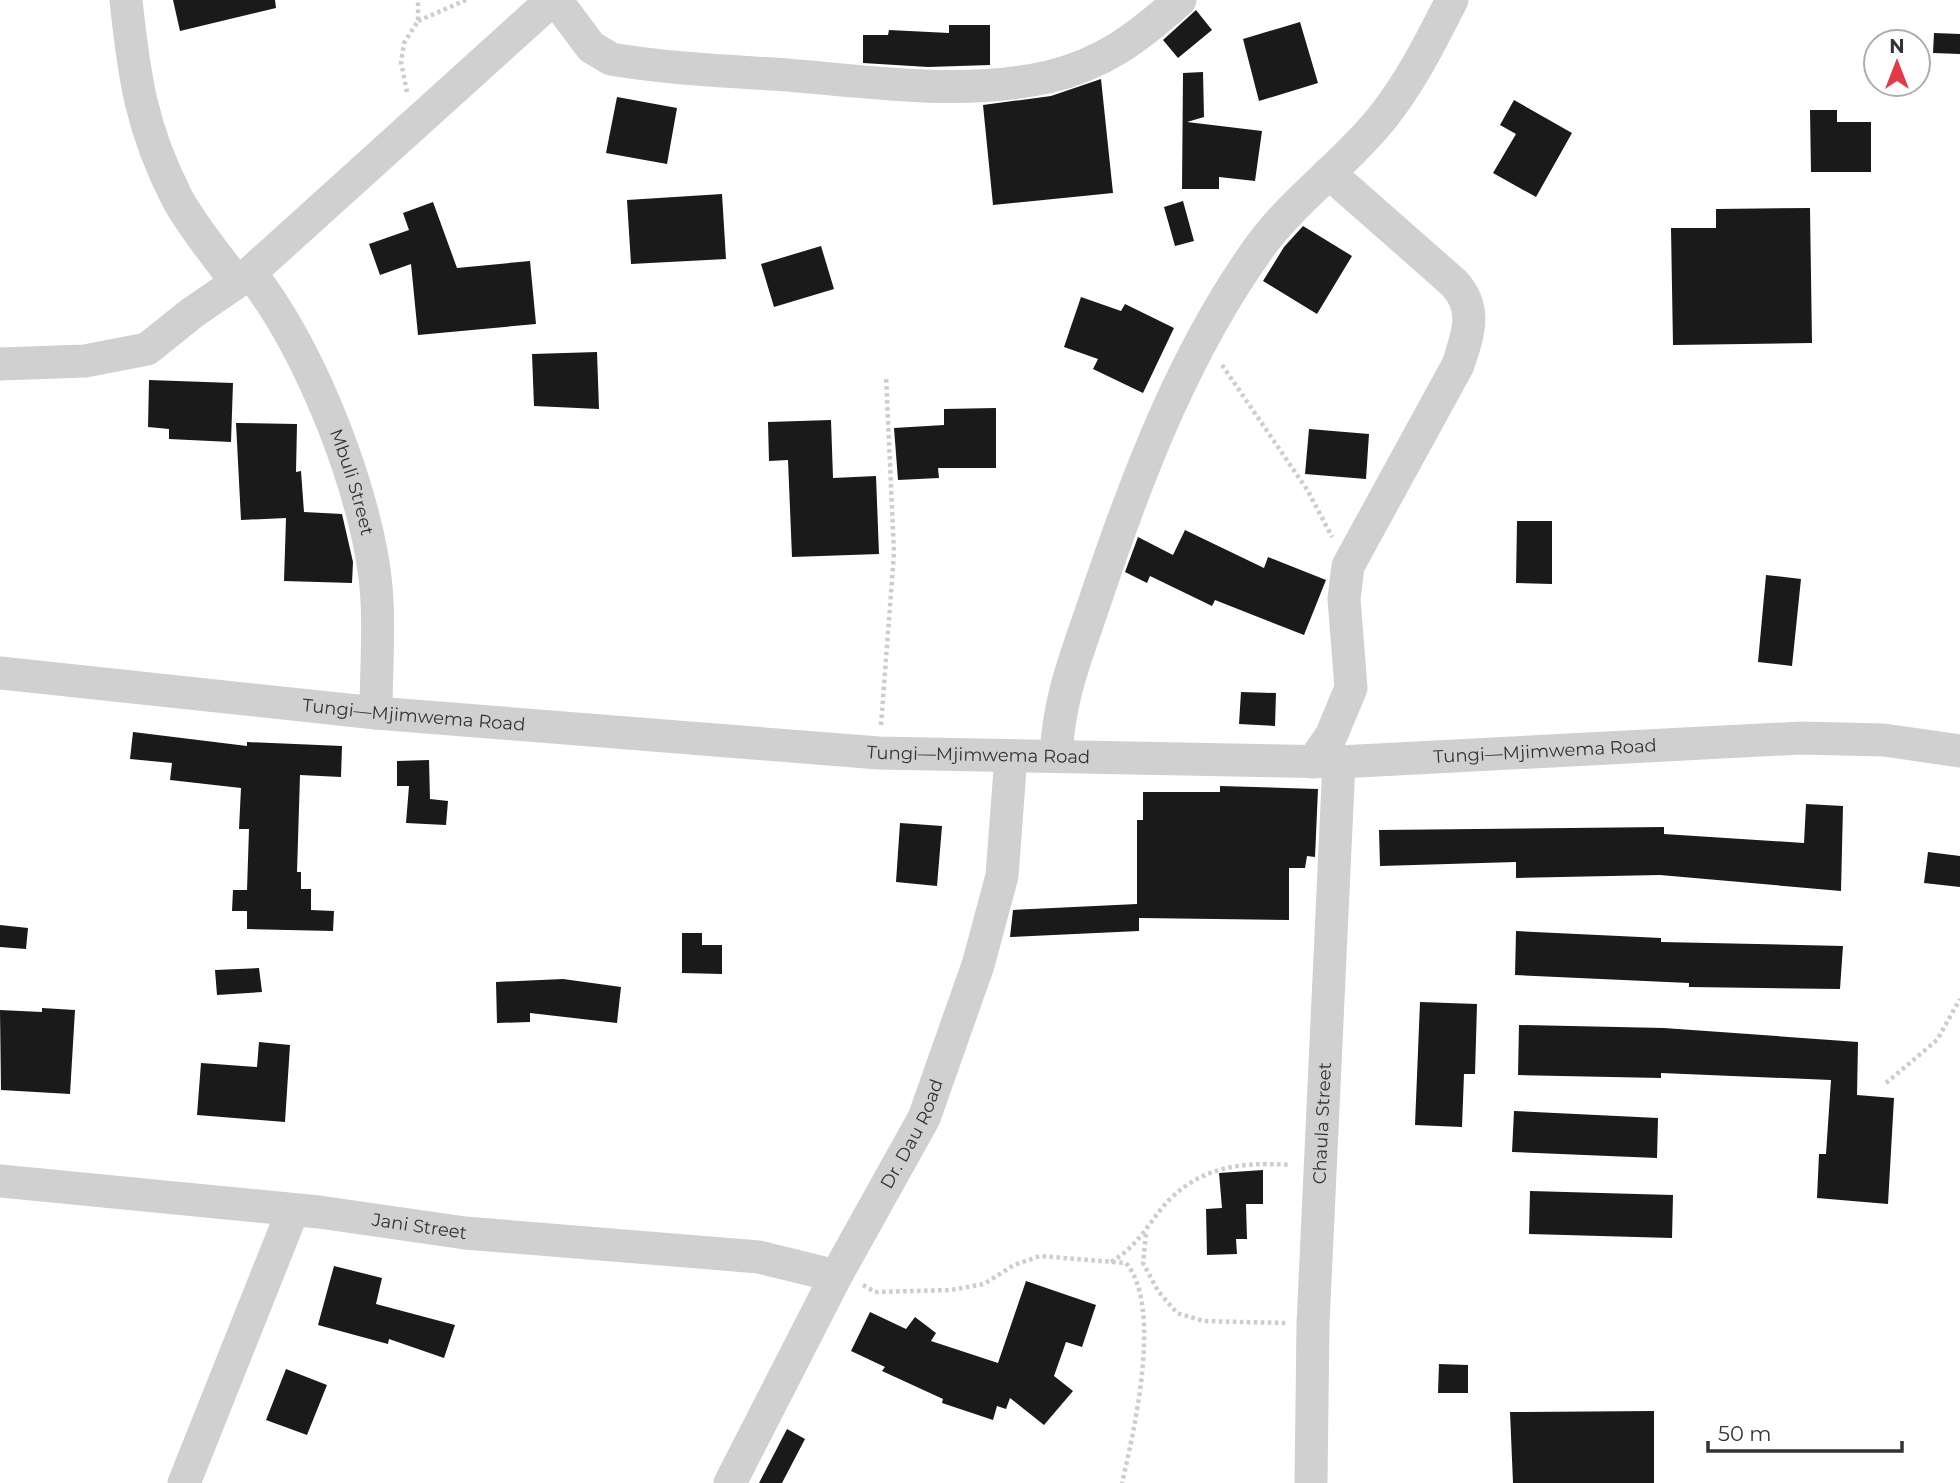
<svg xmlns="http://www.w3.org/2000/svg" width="1960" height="1483" viewBox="0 0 1960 1483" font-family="Montserrat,sans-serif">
<rect width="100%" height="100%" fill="#fff"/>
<!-- building -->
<path fill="#1a1a1a" d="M 173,0 L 275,0 L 276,8 L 180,31 Z
M 1196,10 L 1212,30 L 1178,58 L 1163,40 Z
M 1300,22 L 1318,83 L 1259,101 L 1243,39 Z
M 949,25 L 990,25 L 990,65 L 928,67 L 863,63 L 863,35 L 888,35 L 889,30 L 949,33 Z
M 1934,33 L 1960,34 L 1960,54 L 1933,53 Z
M 1203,72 L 1204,117 L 1187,122 L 1262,131 L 1255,181 L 1219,177 L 1219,189 L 1182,189 L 1183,73 Z
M 1101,79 L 1113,193 L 993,205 L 983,105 L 1051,96 Z
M 617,97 L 677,108 L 667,164 L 606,153 Z
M 1514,100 L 1572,133 L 1536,197 L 1493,173 L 1516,134 L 1500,125 Z
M 1810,110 L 1837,110 L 1837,122 L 1871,122 L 1871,172 L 1811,172 Z
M 722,194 L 726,259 L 631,264 L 627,200 Z
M 1183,201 L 1194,241 L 1175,246 L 1164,207 Z
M 433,202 L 457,268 L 530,261 L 536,324 L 418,335 L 411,264 L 380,275 L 369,244 L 409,230 L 403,213 Z
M 1810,208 L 1812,343 L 1673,345 L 1671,228 L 1716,228 L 1716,209 Z
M 1303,226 L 1352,256 L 1317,314 L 1263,281 L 1284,247 Z
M 821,246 L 834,289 L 774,307 L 761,264 Z
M 1081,297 L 1121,311 L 1125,304 L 1174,328 L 1143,393 L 1093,369 L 1098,359 L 1064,347 Z
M 597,352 L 599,409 L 534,406 L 532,354 Z
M 149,380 L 233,383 L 231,442 L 169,439 L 169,429 L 148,427 Z
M 996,408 L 996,468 L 938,468 L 939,478 L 898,480 L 894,428 L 944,425 L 944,409 Z
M 831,420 L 833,478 L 876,476 L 879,554 L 792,557 L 788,460 L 769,461 L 768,422 Z
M 236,423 L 297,424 L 296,472 L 301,471 L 304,512 L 342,514 L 353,562 L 352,583 L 284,581 L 286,518 L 241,520 Z
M 1309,429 L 1369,434 L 1366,479 L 1305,474 Z
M 1517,521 L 1552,521 L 1552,584 L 1516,583 Z
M 1185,530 L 1264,568 L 1268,557 L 1326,580 L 1304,635 L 1215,600 L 1212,606 L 1150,576 L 1147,583 L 1125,572 L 1138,537 L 1173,555 Z
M 1766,575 L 1801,579 L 1792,666 L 1758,662 Z
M 1241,692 L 1276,693 L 1275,726 L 1239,724 Z
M 133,732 L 247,746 L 247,742 L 342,746 L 341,777 L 300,775 L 297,872 L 301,872 L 301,889 L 311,889 L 311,910 L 334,911 L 333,931 L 247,929 L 247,911 L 232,911 L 233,890 L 247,890 L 249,829 L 239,829 L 241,788 L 170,780 L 172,763 L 130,759 Z
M 429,760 L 430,799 L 448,801 L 446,825 L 406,823 L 409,786 L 397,786 L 397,761 Z
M 1220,786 L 1318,789 L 1315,857 L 1307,856 L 1305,868 L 1289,868 L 1289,920 L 1139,918 L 1139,931 L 1010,937 L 1013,910 L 1137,904 L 1137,820 L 1143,820 L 1143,792 L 1220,792 Z
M 1806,804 L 1843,806 L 1841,891 L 1660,875 L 1516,878 L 1516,862 L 1380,866 L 1379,830 L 1664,827 L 1664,834 L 1804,843 Z
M 900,823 L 942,826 L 937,886 L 896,882 Z
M 1928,852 L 1960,856 L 1960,887 L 1924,883 Z
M 0,925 L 28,928 L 26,949 L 0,947 Z
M 1516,931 L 1661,938 L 1661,942 L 1843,946 L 1840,989 L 1689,987 L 1689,983 L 1515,975 Z
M 682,933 L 702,933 L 702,945 L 722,945 L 722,974 L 682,973 Z
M 259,968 L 262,992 L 217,995 L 215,970 Z
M 563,979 L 621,987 L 617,1023 L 530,1013 L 530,1022 L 497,1023 L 496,982 Z
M 1420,1002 L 1477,1004 L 1475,1074 L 1464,1074 L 1462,1127 L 1415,1125 Z
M 42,1008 L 75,1010 L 70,1094 L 1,1090 L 0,1010 L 42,1012 Z
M 1519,1025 L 1664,1028 L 1858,1042 L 1857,1095 L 1894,1098 L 1888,1204 L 1817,1198 L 1819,1154 L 1826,1154 L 1831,1080 L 1661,1073 L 1661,1078 L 1518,1075 Z
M 259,1042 L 290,1045 L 285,1122 L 197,1115 L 201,1063 L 257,1067 Z
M 1514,1111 L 1658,1118 L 1657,1158 L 1512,1152 Z
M 1263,1170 L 1263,1204 L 1246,1204 L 1247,1239 L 1236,1239 L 1237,1254 L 1207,1255 L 1206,1209 L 1222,1208 L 1219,1173 Z
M 1530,1191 L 1673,1195 L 1672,1238 L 1529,1234 Z
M 334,1266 L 382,1278 L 376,1304 L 455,1325 L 444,1358 L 389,1339 L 388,1344 L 318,1325 Z
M 1026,1281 L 1096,1305 L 1082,1347 L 1066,1342 L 1054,1376 L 1073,1391 L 1044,1425 L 1010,1398 L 1006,1409 L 997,1406 L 993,1420 L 942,1403 L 943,1399 L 882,1371 L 885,1367 L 851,1351 L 870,1312 L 906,1329 L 915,1317 L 936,1333 L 931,1341 L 998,1363 Z
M 1439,1364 L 1468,1365 L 1468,1393 L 1438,1393 Z
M 286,1369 L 327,1385 L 307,1435 L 266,1420 Z
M 1654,1411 L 1654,1483 L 1513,1483 L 1510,1412 Z
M 787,1429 L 805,1439 L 782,1483 L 759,1483 Z"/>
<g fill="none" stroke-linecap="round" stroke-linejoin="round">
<!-- path -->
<path stroke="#cdcdcd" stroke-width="4.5" stroke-dasharray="3.5 3.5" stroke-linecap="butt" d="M 418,21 L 466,0
M 407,92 L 401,62 L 404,43 L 418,21 L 418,0
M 1222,365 L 1308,491 L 1332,537
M 881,725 L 894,553 L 886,376
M 1886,1083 L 1937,1040 L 1960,999
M 1146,1234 L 1143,1263 L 1158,1291 L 1177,1313 L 1203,1321 L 1287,1323
M 1111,1262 C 1141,1244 1148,1222 1170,1199 C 1205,1165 1245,1162 1291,1165
M 863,1285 L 875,1292 L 951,1290 L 984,1284 L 1014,1265 L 1040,1256 L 1126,1263 C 1163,1307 1134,1431 1122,1483"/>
<!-- minor -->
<g stroke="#d0d0d0" stroke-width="33">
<path d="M 126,0 C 134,76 141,128 177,198 C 193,228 217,255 236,282"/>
<path d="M 556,0 L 591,47 L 611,59 C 669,69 729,71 787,75 C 872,82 964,96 1048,77 C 1104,64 1138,37 1180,0"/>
<path id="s1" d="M 250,273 C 311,347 373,506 377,601 C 379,638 376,676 376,713"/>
<path d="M 0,364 L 85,361 L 147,349 L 192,313 L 250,273 L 552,0"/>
<path id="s2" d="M 0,673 L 376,713 L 879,753 L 1339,762 L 1801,738 L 1884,740 L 1960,751"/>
<path d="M 1056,756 C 1059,695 1077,655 1096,598 C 1137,476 1185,350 1261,245 C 1296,198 1346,163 1382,118 C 1411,82 1431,41 1452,0"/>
<path d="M 1313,762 L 1331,736 L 1351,688 L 1344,599 L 1348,566 L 1458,365 C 1468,334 1478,309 1454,283 L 1329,173"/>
<path id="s3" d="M 0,1181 L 319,1212 L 465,1233 L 759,1257 L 836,1276"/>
<path d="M 184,1483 L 293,1210"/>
<path id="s4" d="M 730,1483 L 836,1276 L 924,1118 L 978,965 L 1002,876 L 1011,756"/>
<path id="s5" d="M 1311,1483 L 1313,1324 L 1339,762"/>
</g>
</g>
<g text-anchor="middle" stroke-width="7" stroke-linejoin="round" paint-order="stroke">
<!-- street labels -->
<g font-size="18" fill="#333" stroke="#fff">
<text dy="6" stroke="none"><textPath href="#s1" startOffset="234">Mbuli Street</textPath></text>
<text dy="6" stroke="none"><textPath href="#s2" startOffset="416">Tungi—Mjimwema Road</textPath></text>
<text dy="6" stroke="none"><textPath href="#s2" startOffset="1549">Tungi—Mjimwema Road</textPath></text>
<text dy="6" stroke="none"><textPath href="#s2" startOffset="982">Tungi—Mjimwema Road</textPath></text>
<text dy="6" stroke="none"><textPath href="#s5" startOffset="360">Chaula Street</textPath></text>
<text dy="6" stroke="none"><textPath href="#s4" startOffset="394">Dr. Dau Road</textPath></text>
<text dy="6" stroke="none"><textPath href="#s3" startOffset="422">Jani Street</textPath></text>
</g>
</g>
<!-- north arrow -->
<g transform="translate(1897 63)"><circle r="33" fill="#ffffff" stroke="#adadad" stroke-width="2"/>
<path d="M0-5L12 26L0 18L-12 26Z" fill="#e63946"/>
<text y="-10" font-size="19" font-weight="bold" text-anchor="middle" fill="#333333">N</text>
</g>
<!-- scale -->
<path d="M1708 1441v10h194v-10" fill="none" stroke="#333333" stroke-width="3.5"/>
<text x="1718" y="1441" font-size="21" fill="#333333" stroke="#ffffff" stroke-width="5" paint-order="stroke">50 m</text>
</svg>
